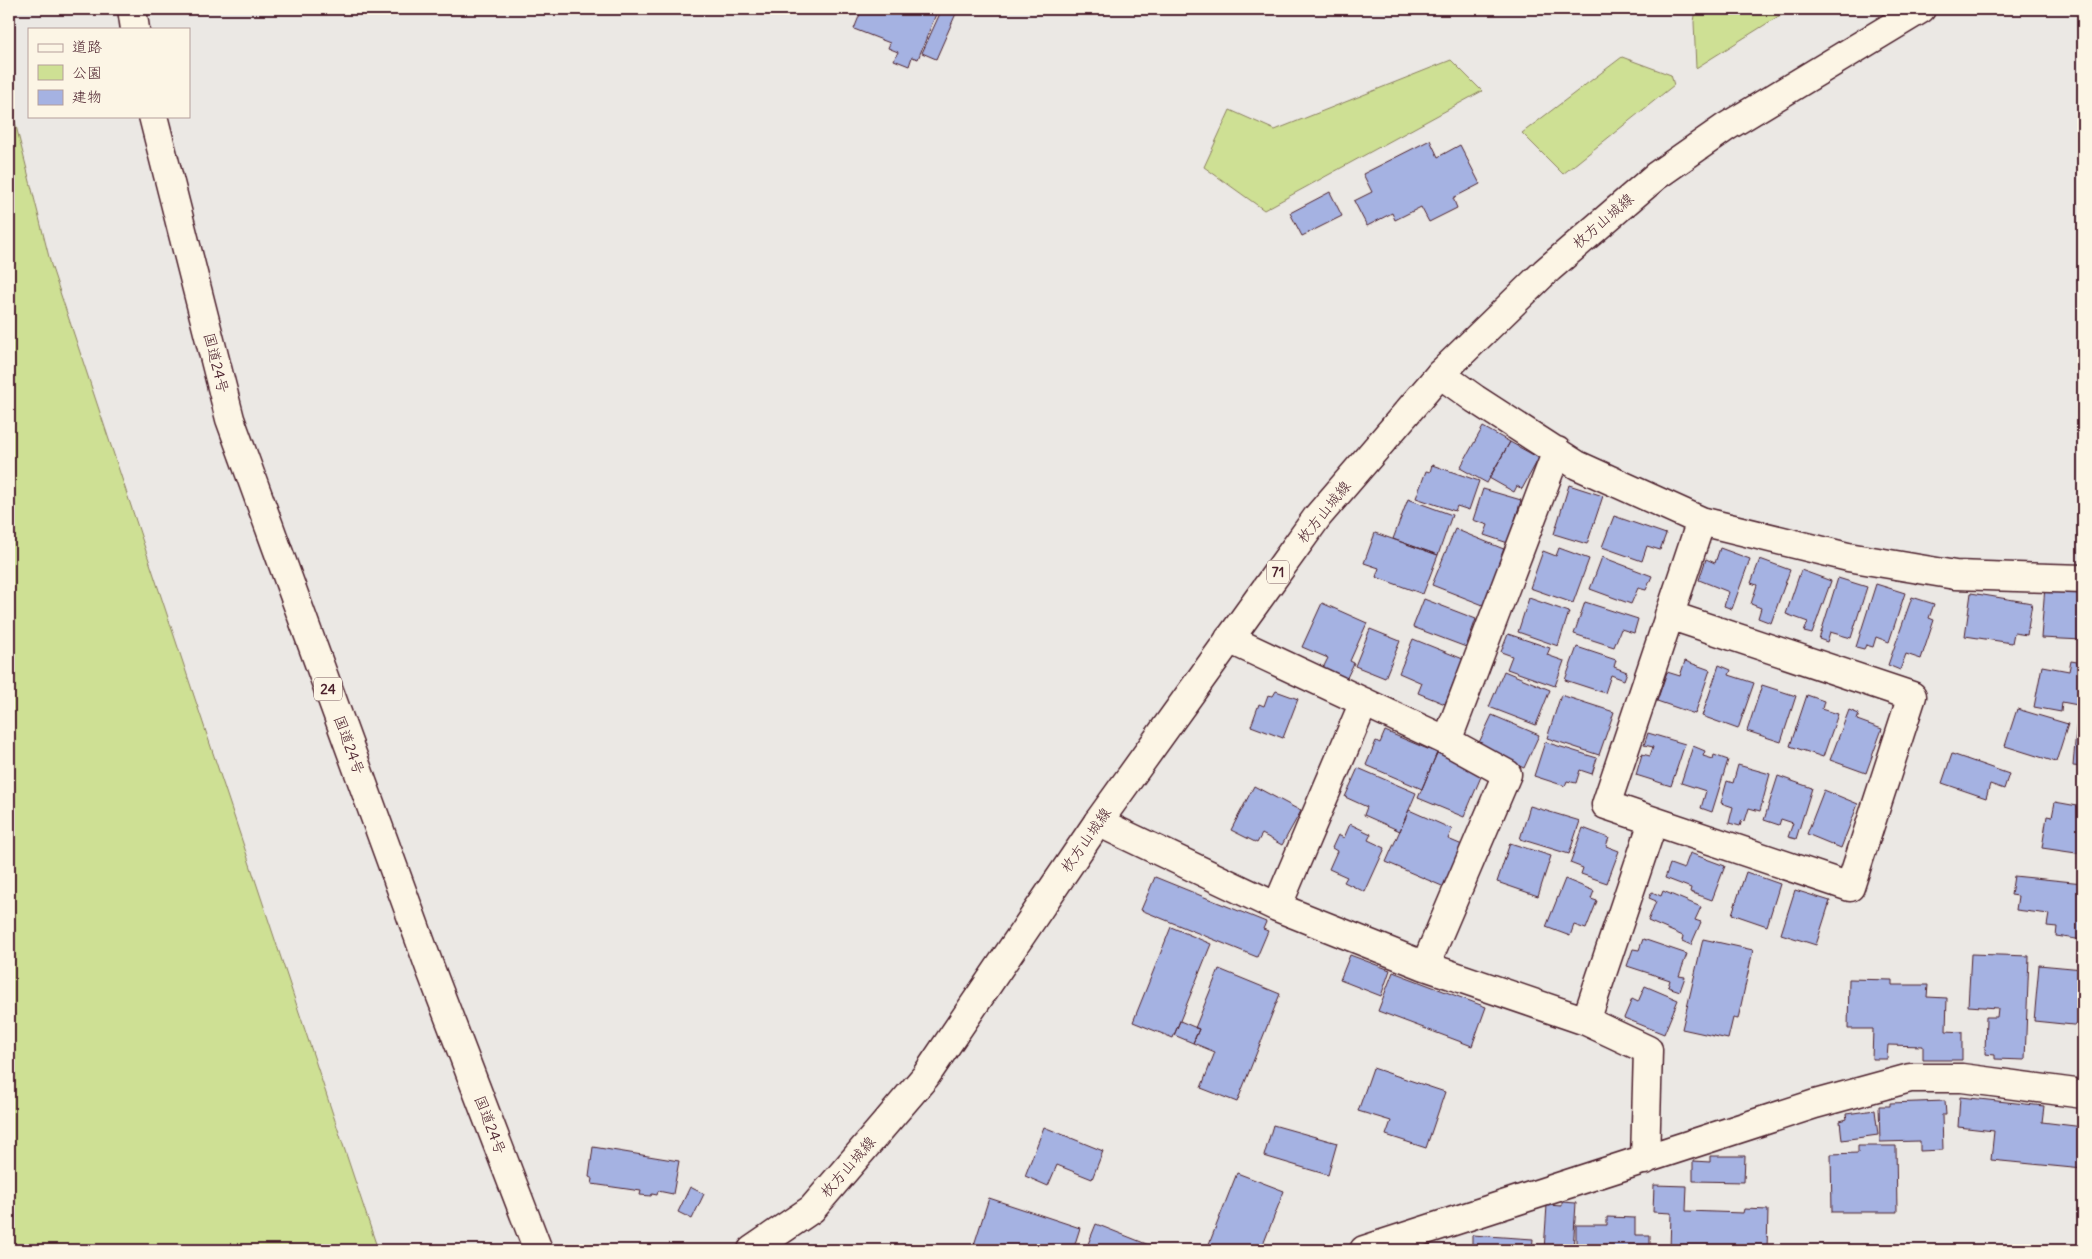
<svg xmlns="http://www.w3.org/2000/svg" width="2092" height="1259" viewBox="0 0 2092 1259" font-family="Delius,'Klee One',sans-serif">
<rect width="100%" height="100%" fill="#ebe8e4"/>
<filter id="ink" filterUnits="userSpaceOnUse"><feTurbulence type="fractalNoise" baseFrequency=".02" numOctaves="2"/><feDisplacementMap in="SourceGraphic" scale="10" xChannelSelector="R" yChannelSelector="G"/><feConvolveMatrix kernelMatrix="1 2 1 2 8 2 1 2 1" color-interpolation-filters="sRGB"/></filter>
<g filter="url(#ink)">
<!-- green -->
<path fill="#cee094" stroke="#8c8060" d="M 1696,9 L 1790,9 L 1696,68 L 1694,22 Z
M 1622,57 L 1671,75 L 1674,85 L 1563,174 L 1522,133 Z
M 1451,60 L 1482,91 L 1264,210 L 1204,167 L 1230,110 L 1275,130 Z
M 9,98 L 51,265 L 378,1250 L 9,1250 Z"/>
<!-- building -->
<path fill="#a5b2e2" stroke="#4a1f2b" d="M 862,9 L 938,9 L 918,59 L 912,57 L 909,66 L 894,60 L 898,52 L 888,48 L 890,43 L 854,29 Z
M 942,9 L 958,9 L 936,59 L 922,53 Z
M 1430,140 L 1438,157 L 1460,145 L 1480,184 L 1453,198 L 1457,208 L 1429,222 L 1421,207 L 1395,220 L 1392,213 L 1367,226 L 1354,201 L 1372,192 L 1363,174 Z
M 1330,192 L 1342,216 L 1302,236 L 1290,213 Z
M 1483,427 L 1510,442 L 1487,483 L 1460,468 Z
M 1510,442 L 1539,458 L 1522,489 L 1517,486 L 1514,492 L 1489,478 Z
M 1432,465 L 1479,481 L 1469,510 L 1457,506 L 1455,511 L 1416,498 L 1426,471 L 1430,472 Z
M 1569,485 L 1603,496 L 1587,544 L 1554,534 Z
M 1483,489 L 1521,500 L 1508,543 L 1484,535 L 1488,525 L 1473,520 Z
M 1408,499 L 1452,515 L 1438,555 L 1393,539 Z
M 1614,516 L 1666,534 L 1660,550 L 1647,546 L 1642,561 L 1602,547 Z
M 1455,529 L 1506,550 L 1483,605 L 1432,585 Z
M 1375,533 L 1438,555 L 1423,594 L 1376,577 L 1379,568 L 1364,563 Z
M 1559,548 L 1589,559 L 1573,603 L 1530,588 L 1543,551 L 1556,556 Z
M 1720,548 L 1750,559 L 1732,609 L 1724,606 L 1729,592 L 1699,580 L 1706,559 L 1715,563 Z
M 1602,557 L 1652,576 L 1646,590 L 1638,588 L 1631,604 L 1590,589 Z
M 1760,559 L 1790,570 L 1771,623 L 1758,618 L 1761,608 L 1751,604 L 1757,585 L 1751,583 Z
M 1801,570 L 1831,581 L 1812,634 L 1804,632 L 1808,622 L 1786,614 Z
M 1838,578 L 1867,587 L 1851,638 L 1830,632 L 1827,642 L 1819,639 Z
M 1876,584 L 1905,593 L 1889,642 L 1876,637 L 1873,647 L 1866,645 L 1864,649 L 1856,647 Z
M 2045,586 L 2083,588 L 2083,640 L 2041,638 Z
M 1971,593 L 2032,603 L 2027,635 L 2014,633 L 2012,643 L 1965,636 Z
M 1912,597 L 1934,604 L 1929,618 L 1934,620 L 1921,659 L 1906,654 L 1900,670 L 1888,665 Z
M 1529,598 L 1569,612 L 1558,646 L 1518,632 Z
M 1424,599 L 1476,619 L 1466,647 L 1413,627 Z
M 1585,602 L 1638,619 L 1634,633 L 1621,629 L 1614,647 L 1574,634 Z
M 1322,603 L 1367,623 L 1350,661 L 1354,663 L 1342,688 L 1318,678 L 1328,658 L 1302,647 Z
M 1370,629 L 1400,641 L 1385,678 L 1355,666 Z
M 1508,634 L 1550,648 L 1547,655 L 1564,661 L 1555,686 L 1507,669 L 1512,656 L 1501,652 Z
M 1413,639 L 1463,659 L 1445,704 L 1418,693 L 1422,683 L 1399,673 Z
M 1577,647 L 1616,660 L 1614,667 L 1627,672 L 1624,680 L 1611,675 L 1605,693 L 1565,680 Z
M 1685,661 L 1710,670 L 1695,714 L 1657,701 L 1667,672 L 1680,676 Z
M 2071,661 L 2083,663 L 2083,706 L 2062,702 L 2061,712 L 2034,707 L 2042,666 L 2069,671 Z
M 1719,665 L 1731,670 L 1729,675 L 1754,683 L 1738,729 L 1702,716 Z
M 1504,671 L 1550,690 L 1536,725 L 1489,707 Z
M 1762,685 L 1796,696 L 1781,742 L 1747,731 Z
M 1276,691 L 1298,699 L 1283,738 L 1251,726 L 1259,704 L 1264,706 L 1268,695 L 1273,696 Z
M 1561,695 L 1614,712 L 1599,755 L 1547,738 Z
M 1807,695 L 1824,701 L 1822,709 L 1838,714 L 1823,757 L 1790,746 Z
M 2017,709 L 2068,724 L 2056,762 L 2005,746 Z
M 1849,710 L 1859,714 L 1857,720 L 1882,729 L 1866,773 L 1830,760 Z
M 1492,715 L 1539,735 L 1524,768 L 1477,747 Z
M 2077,719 L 2083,719 L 2083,767 L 2073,766 Z
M 1385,731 L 1437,753 L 1422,789 L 1366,765 L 1376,741 L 1380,743 Z
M 1648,733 L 1685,744 L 1671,786 L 1636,775 L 1642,754 L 1650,756 L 1653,747 L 1644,745 Z
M 1545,742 L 1597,758 L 1592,774 L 1580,770 L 1576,783 L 1567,781 L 1565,786 L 1534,776 Z
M 1693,746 L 1705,751 L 1703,756 L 1713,759 L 1714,755 L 1728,760 L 1712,812 L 1701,808 L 1706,791 L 1681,783 Z
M 1437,753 L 1483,772 L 1464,817 L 1418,798 Z
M 1952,754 L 2009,774 L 2004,789 L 1990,784 L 1986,798 L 1942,783 Z
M 1738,765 L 1770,774 L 1760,811 L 1749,808 L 1745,821 L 1742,820 L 1740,826 L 1729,823 L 1733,807 L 1721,803 L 1727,781 L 1733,783 Z
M 1358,768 L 1416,793 L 1400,831 L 1364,815 L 1367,807 L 1345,797 Z
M 1778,776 L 1812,788 L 1796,839 L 1788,837 L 1793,823 L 1781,819 L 1779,825 L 1764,820 Z
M 1254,786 L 1301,811 L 1282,845 L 1262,834 L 1257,843 L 1231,830 Z
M 1824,790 L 1858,804 L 1841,848 L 1807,834 Z
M 2055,802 L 2083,807 L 2083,802 L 2083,854 L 2042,848 L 2047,816 L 2052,817 Z
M 1530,806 L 1580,821 L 1569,854 L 1520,839 Z
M 1409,810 L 1452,829 L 1448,839 L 1467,847 L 1449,889 L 1386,862 Z
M 1350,824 L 1371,834 L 1368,840 L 1385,848 L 1365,892 L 1344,882 L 1347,877 L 1329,869 L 1337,851 L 1332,848 L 1338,835 L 1344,838 Z
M 1583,828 L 1609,838 L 1606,846 L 1619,851 L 1607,883 L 1581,874 L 1583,868 L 1570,863 Z
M 1510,843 L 1551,856 L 1538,896 L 1497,882 Z
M 1690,853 L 1725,866 L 1712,900 L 1690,892 L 1691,888 L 1665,878 L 1670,864 L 1684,869 Z
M 1746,872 L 1780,884 L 1767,926 L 1732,914 Z
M 2014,876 L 2083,883 L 2083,940 L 2056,936 L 2057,927 L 2047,926 L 2049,914 L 2016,910 L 2018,896 L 2011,895 Z
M 1155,877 L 1266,922 L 1263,929 L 1268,931 L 1257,957 L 1141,910 Z
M 1565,879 L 1594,891 L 1591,899 L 1597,901 L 1586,929 L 1574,925 L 1570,936 L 1546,927 Z
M 1795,890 L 1830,901 L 1816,945 L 1781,934 Z
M 1663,891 L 1701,907 L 1695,920 L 1701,922 L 1691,945 L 1682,941 L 1683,936 L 1648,921 L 1656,901 L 1649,898 L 1652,892 L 1661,896 Z
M 1171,927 L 1211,944 L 1173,1038 L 1133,1022 Z
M 1643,939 L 1687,954 L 1679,976 L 1685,977 L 1680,991 L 1668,987 L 1670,980 L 1627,966 L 1633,949 L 1639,950 Z
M 1703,939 L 1753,950 L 1738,1019 L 1733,1018 L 1728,1039 L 1682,1029 Z
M 1971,954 L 2029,956 L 2025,1060 L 1995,1059 L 1995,1055 L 1985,1054 L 1986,1017 L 1997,1017 L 1998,1008 L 1968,1006 Z
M 1350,955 L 1390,970 L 1381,996 L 1340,980 Z
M 2039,965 L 2083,969 L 2083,1026 L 2034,1021 Z
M 1219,969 L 1280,994 L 1237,1102 L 1201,1088 L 1215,1052 L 1193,1043 L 1199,1029 L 1195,1028 Z
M 1393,972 L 1486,1007 L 1472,1046 L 1378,1011 Z
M 1849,979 L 1892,980 L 1892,985 L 1928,985 L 1927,997 L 1947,998 L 1946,1031 L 1962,1032 L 1962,1060 L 1923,1060 L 1923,1046 L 1888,1045 L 1887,1059 L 1872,1059 L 1873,1029 L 1848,1029 Z
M 1645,986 L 1678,1000 L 1664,1034 L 1624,1018 L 1632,999 L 1638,1002 Z
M 1180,1021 L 1199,1029 L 1193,1043 L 1174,1035 Z
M 1373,1068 L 1445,1092 L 1426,1148 L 1386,1135 L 1391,1121 L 1358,1111 Z
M 1960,1097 L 2044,1106 L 2042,1122 L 2083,1127 L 2083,1169 L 1991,1160 L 1994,1131 L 1958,1127 Z
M 1945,1101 L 1946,1115 L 1942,1115 L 1943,1150 L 1920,1151 L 1920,1141 L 1880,1142 L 1879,1106 L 1890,1106 L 1890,1103 Z
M 1875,1110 L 1878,1135 L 1842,1140 L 1840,1121 L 1847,1119 L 1846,1114 Z
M 1273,1125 L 1337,1143 L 1328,1175 L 1264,1156 Z
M 1044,1127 L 1103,1151 L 1092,1179 L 1057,1165 L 1048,1186 L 1025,1176 Z
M 1858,1146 L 1896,1146 L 1897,1212 L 1832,1212 L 1831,1154 L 1858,1153 Z
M 593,1147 L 679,1161 L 673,1194 L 658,1191 L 657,1195 L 652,1194 L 651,1196 L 640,1195 L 641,1191 L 592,1184 L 593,1179 L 589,1177 Z
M 1710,1156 L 1745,1156 L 1744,1182 L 1693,1181 L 1693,1161 L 1710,1162 Z
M 1237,1173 L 1284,1191 L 1261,1250 L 1223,1250 L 1209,1244 Z
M 1654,1185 L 1687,1186 L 1686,1211 L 1743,1213 L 1744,1209 L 1768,1210 L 1767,1250 L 1670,1250 L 1671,1213 L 1653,1212 Z
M 690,1187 L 704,1194 L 692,1219 L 678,1212 Z
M 989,1198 L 1080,1228 L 1073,1250 L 991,1250 L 974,1245 Z
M 1562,1202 L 1576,1203 L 1573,1250 L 1544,1250 L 1547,1205 L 1562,1206 Z
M 1607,1217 L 1635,1218 L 1635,1235 L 1650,1235 L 1650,1250 L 1576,1250 L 1576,1225 L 1607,1225 Z
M 1096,1224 L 1159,1249 L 1158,1250 L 1097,1250 L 1097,1248 L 1088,1244 Z
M 1472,1235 L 1533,1239 L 1532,1250 L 1447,1250 L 1448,1248 L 1472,1250 Z"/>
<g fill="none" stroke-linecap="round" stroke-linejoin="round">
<defs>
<path id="street" d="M 1440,374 L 1475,399 L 1577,465 L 1701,521 L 1848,557 L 1955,575 L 2083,579
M 1557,451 L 1447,741 L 1507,774 L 1425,966 L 1586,1021 L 1648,1050 L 1645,1160
M 1669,615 L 1912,696 L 1850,887 L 1606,805 L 1701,521
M 1229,639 L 1447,741
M 1364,702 L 1277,907 L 1425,966
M 1098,822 L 1277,907
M 1586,1021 L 1653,822
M 1364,1250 L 1815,1104 L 1910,1078 L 1962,1078 L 2083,1094"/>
<path id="primary" d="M 752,1250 L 812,1209 L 925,1077 L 1098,822 L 1318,516 L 1440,374 L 1545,272 L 1656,176 L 1726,127 L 1921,9"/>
<path id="highway" d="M 132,9 L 135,29
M 153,116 L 230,419 L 430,968 L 538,1250"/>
</defs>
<!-- street casing -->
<use href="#street" stroke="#4a1f2b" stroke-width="31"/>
<!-- primary casing -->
<use href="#primary" stroke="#4a1f2b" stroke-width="31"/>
<!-- highway casing -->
<use href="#highway" stroke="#4a1f2b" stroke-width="31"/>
<!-- street -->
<use href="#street" stroke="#fcf5e5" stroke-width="28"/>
<!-- primary -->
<use href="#primary" stroke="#fcf5e5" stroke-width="28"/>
<!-- highway -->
<use href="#highway" stroke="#fcf5e5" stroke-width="28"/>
</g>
</g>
<g text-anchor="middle" stroke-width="5" stroke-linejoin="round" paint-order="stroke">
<!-- shield labels -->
<g fill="#fcf5e5" stroke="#7f5f63" stroke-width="1">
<rect x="1267" y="560.5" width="22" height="23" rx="4"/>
<rect x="314" y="677.5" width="28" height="23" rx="4"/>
</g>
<g font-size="14" font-weight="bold" fill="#4a1f2b">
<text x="1278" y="577">71</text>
<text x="328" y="694">24</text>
</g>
<!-- street labels -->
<g font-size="15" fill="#4a1f2b" stroke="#fcf5e5">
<text transform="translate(1603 221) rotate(-41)" y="5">枚方山城線</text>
<text transform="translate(216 363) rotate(76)" y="5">国道24号</text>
<text transform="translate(1324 512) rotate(-51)" y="5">枚方山城線</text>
<text transform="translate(349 745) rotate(70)" y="5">国道24号</text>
<text transform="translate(1086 840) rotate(-55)" y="5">枚方山城線</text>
<text transform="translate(490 1125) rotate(69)" y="5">国道24号</text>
<text transform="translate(848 1167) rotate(-49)" y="5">枚方山城線</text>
</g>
</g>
<!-- margin -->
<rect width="2092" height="1259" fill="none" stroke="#fcf5e5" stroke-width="30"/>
<rect x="15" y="15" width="2062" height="1229" fill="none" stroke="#4a1f2b" stroke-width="2" filter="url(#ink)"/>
<!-- legend -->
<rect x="28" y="28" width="162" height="90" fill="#fcf5e5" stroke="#b59f9b"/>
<rect x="38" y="44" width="25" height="8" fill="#fcf5e5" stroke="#b59f9b"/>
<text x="72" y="52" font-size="15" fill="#4a1f2b">道路</text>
<rect x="38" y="65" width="25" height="15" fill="#cee094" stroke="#b59f9b"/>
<text x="72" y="78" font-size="15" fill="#4a1f2b">公園</text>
<rect x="38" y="90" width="25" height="15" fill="#a5b2e2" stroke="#b59f9b"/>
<text x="72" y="102" font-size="15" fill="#4a1f2b">建物</text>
</svg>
